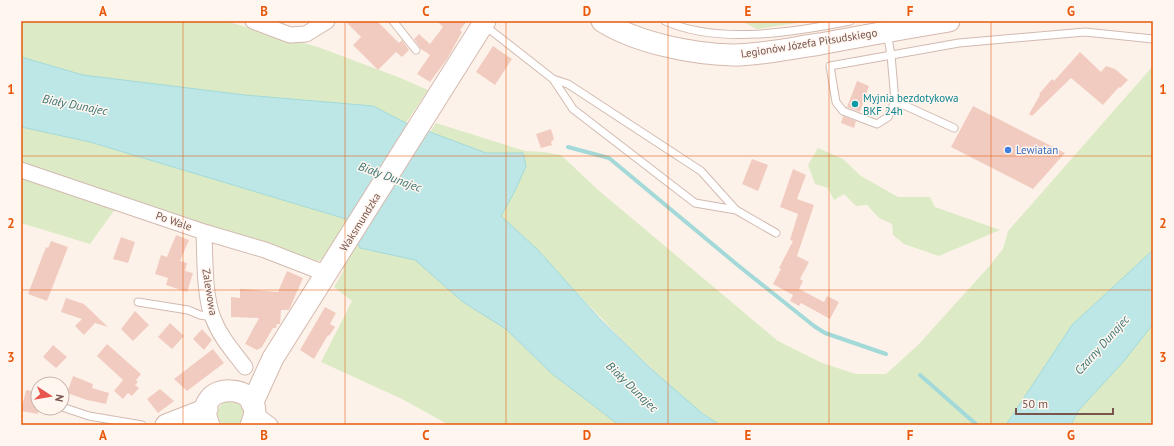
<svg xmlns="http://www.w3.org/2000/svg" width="1174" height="446" viewBox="0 0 1174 446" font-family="'PT Sans',sans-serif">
<rect width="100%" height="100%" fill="#fdf2e9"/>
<!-- green -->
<path fill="#dcebc6" d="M 21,21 L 225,21 L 318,47 L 398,77 L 428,90 L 406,123 L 373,106 L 245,95 L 82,75 L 21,57 Z
M 741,21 L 810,21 L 757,29 Z
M 1153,66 L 1153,250 L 1072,325 L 1006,425 L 720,425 C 702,414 688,401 672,387 C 611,334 561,271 501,216 L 515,191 L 523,153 L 486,153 L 430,132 L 436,123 L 525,151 L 544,152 L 561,155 L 597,189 L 778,341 L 822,363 L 856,374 L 886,374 L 918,345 L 985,271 L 1003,249 L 1008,231 Z
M 21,127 L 90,142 L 346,219 L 360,247 L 415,260 L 463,302 L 506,329 L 551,373 L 619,425 L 449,425 L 402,399 L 321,362 L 352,301 L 334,287 L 344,270 L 324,259 L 317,261 L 21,165 Z
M 818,148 L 843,159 L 861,176 L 898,197 L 930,197 L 935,207 L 1000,230 L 939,256 L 904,244 L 893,235 L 892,224 L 879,218 L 867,205 L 856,206 L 844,194 L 834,200 L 828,188 L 815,184 L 808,165 Z
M 21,177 L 116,208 L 90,244 L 21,223 Z
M 1153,324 L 1153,425 L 1071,425 L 1078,411 L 1124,361 Z
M 232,399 L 245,408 L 242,423 L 239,425 L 224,425 L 219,421 L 217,411 L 223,402 Z"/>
<!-- water -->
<path fill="#bce7e6" stroke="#a3d9d8" d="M 21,57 L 83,75 L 245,95 L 373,106 L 406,123 L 486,153 L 523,153 L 526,166 L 515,191 L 501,216 L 538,250 L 600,319 L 650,368 L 703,414 L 720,425 L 619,425 L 551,373 L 506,329 L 463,302 L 415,260 L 360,248 L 346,219 L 90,142 L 21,127 Z
M 1153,250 L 1153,324 L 1124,361 L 1078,411 L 1071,425 L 1006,425 L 1072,325 Z"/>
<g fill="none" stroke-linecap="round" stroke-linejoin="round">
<!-- stream -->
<path stroke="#a3d9d8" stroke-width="4" d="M 568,147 L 609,158 L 740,267 L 814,326 L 825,333 L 886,354
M 920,375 L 977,425"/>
</g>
<!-- building -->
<path fill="#f2cbc0" d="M 345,21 L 377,21 L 399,43 L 402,40 L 409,50 L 402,57 L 396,52 L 378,70 L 353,45 L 361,37 Z
M 437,21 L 467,21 L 460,30 L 462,32 L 447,59 L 430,82 L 417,74 L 430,55 L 421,49 L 414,39 L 419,34 L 430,44 L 443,27 Z
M 493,46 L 512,59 L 495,85 L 476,72 Z
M 1080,52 L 1101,72 L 1106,66 L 1115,69 L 1128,80 L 1120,88 L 1119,87 L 1103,105 L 1071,78 L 1032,116 L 1029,114 L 1040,95 L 1039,94 L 1052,79 L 1054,81 Z
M 857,81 L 869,86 L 860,112 L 847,107 Z
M 973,106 L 1065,153 L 1033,189 L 951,147 Z
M 843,116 L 856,121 L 854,128 L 841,123 Z
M 551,129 L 554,139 L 551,142 L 552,145 L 541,148 L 536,134 Z
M 752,159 L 768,165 L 758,191 L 742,184 Z
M 793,169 L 806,175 L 797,199 L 814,205 L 797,256 L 809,262 L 800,279 L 803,281 L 799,289 L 824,302 L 827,296 L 839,302 L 830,319 L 801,303 L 799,306 L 790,301 L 793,295 L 773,284 L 781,269 L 779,268 L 793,241 L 790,240 L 798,214 L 780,207 Z
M 176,235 L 189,240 L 180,261 L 187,263 L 185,271 L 193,273 L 187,292 L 166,285 L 168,278 L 155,274 L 161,255 L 167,257 Z
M 121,237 L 135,242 L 128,263 L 113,259 Z
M 51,241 L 68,247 L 47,301 L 28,294 L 46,247 L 48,248 Z
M 287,271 L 303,278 L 289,310 L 281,310 L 280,324 L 277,324 L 276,328 L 273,328 L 262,347 L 257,350 L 245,344 L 259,318 L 231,317 L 231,297 L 240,298 L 240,289 L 278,292 Z
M 66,298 L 84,304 L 108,327 L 95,323 L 84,335 L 75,326 L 82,319 L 61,312 Z
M 325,307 L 336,313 L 330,324 L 335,327 L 329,336 L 328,335 L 314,359 L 300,350 Z
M 135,311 L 149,325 L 133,341 L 121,329 Z
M 170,323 L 184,336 L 172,349 L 158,337 Z
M 202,329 L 212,340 L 204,350 L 193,339 Z
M 107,344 L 141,374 L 136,380 L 138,382 L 135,385 L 139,388 L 132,396 L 128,393 L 123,399 L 114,391 L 123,380 L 97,356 Z
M 53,345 L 67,357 L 56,368 L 43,357 Z
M 213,349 L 224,363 L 187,391 L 174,379 Z
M 73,376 L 93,384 L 92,388 L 109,393 L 106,404 L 87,400 L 67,393 Z
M 160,389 L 174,401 L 158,413 L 147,399 Z
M 26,390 L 38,392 L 38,414 L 21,411 Z"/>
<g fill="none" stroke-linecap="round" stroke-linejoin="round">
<defs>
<path id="lane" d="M 393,21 L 416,50
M 665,21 C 719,45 795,32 850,21
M 885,21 L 891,55 L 895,101 L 954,128
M 484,25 L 553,79 L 573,109 L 695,203 L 736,210 L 776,233
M 553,79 L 568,84 L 701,171 L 736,210
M 895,101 L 888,117 L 877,124 L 843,111 L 836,102 L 830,66 L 959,43 L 1085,32 L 1153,39
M 138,302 L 188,310 L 200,315 L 212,317
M 62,407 L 89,416 L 142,425"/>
<path id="street" d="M 253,21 L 290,35 L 306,34 L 327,21
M 21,170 L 204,232 L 265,250 L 327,274
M 204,232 C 205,256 204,296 213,318 C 220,337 233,351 245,367
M 254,413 L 270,425"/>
<path id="secondary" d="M 602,21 C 637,43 692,54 733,55 C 762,55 792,48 820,44 C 863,36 906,28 949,21
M 252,404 L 273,358 L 485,21
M 166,425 L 207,409
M 209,425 C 187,379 273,380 251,425"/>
</defs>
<!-- lane casing -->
<use href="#lane" stroke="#d2bab1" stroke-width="9"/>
<!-- street casing -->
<use href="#street" stroke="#d2bab1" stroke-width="17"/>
<!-- secondary casing -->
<use href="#secondary" stroke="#d5b9ae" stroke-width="23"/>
<!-- lane -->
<use href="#lane" stroke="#fff" stroke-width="7"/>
<!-- street -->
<use href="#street" stroke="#fff" stroke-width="15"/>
<!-- secondary -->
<use href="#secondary" stroke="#fff" stroke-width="21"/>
</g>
<!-- grid -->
<path fill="none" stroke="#e8590c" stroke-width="1" stroke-opacity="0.55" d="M 183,21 L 183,425M 345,21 L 345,425M 506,21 L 506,425M 668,21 L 668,425M 829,21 L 829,425M 991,21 L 991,425M 21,156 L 1153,156M 21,290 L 1153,290"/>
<!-- markers -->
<circle fill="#0f9aa8" stroke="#fff6f0" stroke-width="1.5" cx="855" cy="104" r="4"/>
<circle fill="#3f7fe0" stroke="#fff6f0" stroke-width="1.5" cx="1008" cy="150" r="4"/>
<g text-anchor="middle" stroke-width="3" stroke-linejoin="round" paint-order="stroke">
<!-- street labels -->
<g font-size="11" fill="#78544c" stroke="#fff6f0">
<text transform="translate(809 43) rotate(-9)" y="4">Legionów Józefa Piłsudskiego</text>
<text transform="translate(174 221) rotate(19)" y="4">Po Wale</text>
<text transform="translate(360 222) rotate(-58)" y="4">Waksmundzka</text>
<text transform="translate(210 292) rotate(81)" y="4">Zalewowa</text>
</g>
<!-- culture labels -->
<g font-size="11" fill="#0d838f" stroke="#fff6f0" text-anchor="start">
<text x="863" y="102">Myjnia bezdotykowa<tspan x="863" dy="13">BKF 24h</tspan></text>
</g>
<!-- shop labels -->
<g font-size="11" fill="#366cbe" stroke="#fff6f0" text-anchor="start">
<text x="1016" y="154">Lewiatan</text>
</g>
<!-- water labels -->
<g font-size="12" font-style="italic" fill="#3c7675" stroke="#fff6f0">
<text transform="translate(75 105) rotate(11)" y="4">Biały Dunajec</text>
<text transform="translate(390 177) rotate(20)" y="4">Biały Dunajec</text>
<text transform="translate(1102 345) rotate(-48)" y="4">Czarny Dunajec</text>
<text transform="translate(632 387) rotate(44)" y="4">Biały Dunajec</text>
</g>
</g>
<!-- border -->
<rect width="1174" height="446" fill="none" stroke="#fff6f0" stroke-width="44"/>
<!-- north arrow -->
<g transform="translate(50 396) rotate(102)"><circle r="19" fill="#fff6f0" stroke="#c9b5ae"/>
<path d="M0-3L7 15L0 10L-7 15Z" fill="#e7554e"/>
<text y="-6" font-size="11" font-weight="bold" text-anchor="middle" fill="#78544c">N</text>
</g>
<!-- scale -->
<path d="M1016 408v6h97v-6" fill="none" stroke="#78544c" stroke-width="2"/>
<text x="1022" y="408" font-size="12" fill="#78544c" stroke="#fff6f0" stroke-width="3" paint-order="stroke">50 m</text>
<rect x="22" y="22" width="1130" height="402" fill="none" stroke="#e8590c" stroke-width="1.5"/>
<g font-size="13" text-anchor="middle" font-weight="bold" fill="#e8590c">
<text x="103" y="16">A</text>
<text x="264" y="16">B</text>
<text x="426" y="16">C</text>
<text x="587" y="16">D</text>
<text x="748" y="16">E</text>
<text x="910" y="16">F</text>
<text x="1071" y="16">G</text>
<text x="11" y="94">1</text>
<text x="1163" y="94">1</text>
<text x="11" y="228">2</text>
<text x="1163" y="228">2</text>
<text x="11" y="362">3</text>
<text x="1163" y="362">3</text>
<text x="103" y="440">A</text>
<text x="264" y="440">B</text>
<text x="426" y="440">C</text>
<text x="587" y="440">D</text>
<text x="748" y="440">E</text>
<text x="910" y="440">F</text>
<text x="1071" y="440">G</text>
</g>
</svg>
